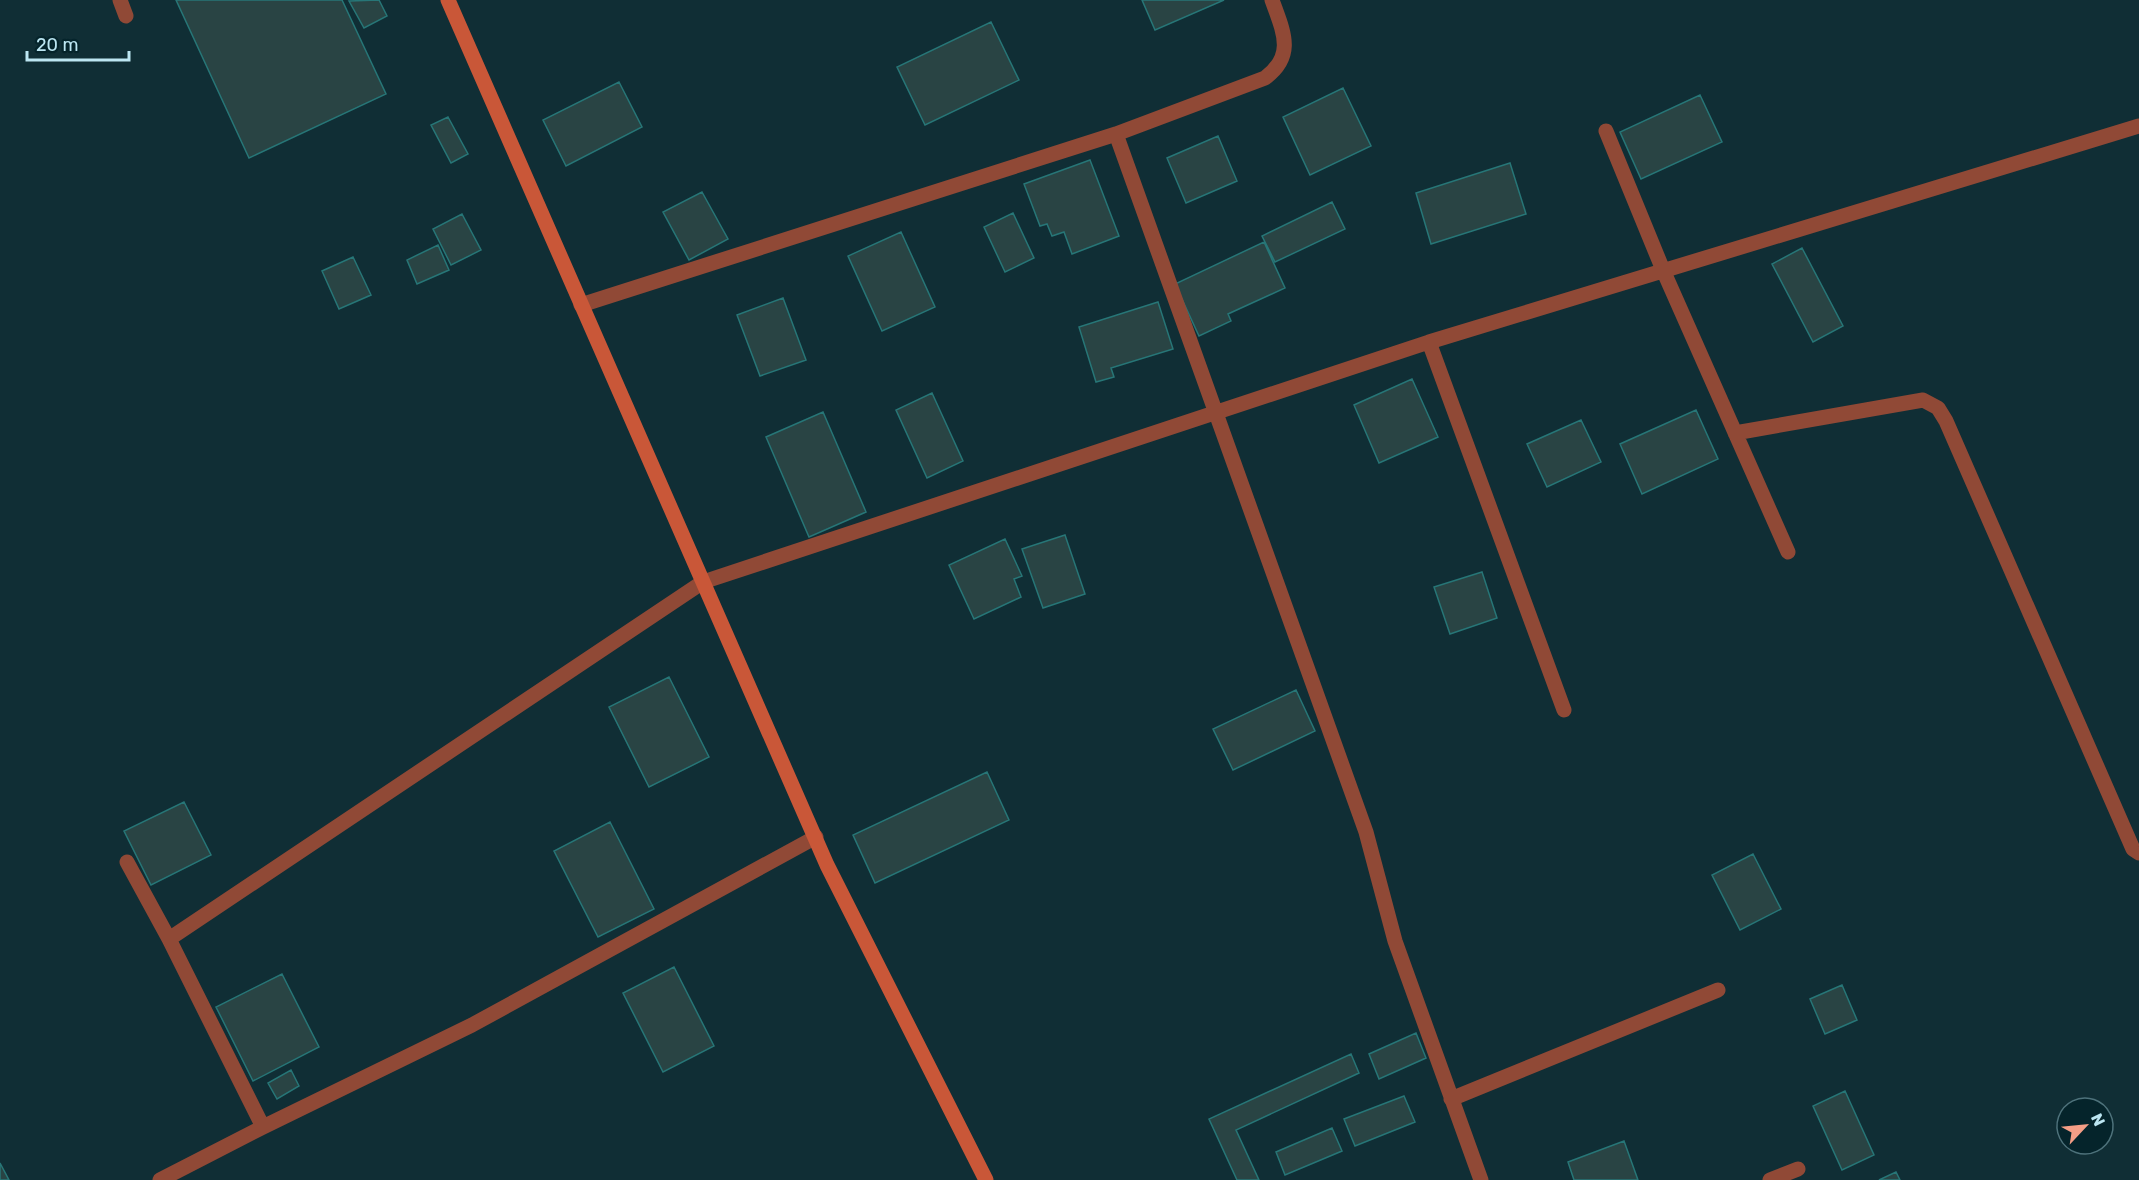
<svg xmlns="http://www.w3.org/2000/svg" width="2139" height="1180" viewBox="0 0 2139 1180" font-family="Rubik,sans-serif">
<rect width="100%" height="100%" fill="#102e35"/>
<!-- building -->
<path fill="#294444" stroke="#277677" stroke-width="1.5" d="M 176,0 L 342,0 L 386,94 L 249,158 Z
M 379,0 L 387,16 L 364,28 L 349,1 Z
M 1142,0 L 1224,0 L 1155,30 Z
M 991,22 L 1019,80 L 925,125 L 897,67 Z
M 619,82 L 642,127 L 566,166 L 543,120 Z
M 1343,88 L 1371,146 L 1310,175 L 1283,117 Z
M 1700,95 L 1722,142 L 1641,179 L 1620,132 Z
M 448,117 L 468,154 L 451,163 L 431,125 Z
M 1218,136 L 1237,181 L 1186,203 L 1167,158 Z
M 1090,160 L 1119,236 L 1072,254 L 1064,232 L 1052,236 L 1047,224 L 1040,226 L 1024,184 Z
M 1510,163 L 1526,214 L 1431,244 L 1416,193 Z
M 702,192 L 728,239 L 689,260 L 663,212 Z
M 1332,202 L 1345,229 L 1275,262 L 1262,236 Z
M 1013,213 L 1034,258 L 1005,272 L 984,227 Z
M 462,214 L 481,250 L 451,265 L 433,229 Z
M 901,232 L 935,307 L 882,331 L 848,256 Z
M 1264,242 L 1285,288 L 1228,314 L 1231,321 L 1199,336 L 1175,284 Z
M 438,245 L 449,270 L 417,284 L 407,260 Z
M 1802,248 L 1843,326 L 1813,342 L 1772,264 Z
M 353,257 L 371,295 L 339,309 L 322,271 Z
M 783,298 L 806,360 L 760,376 L 737,315 Z
M 1158,302 L 1173,349 L 1111,368 L 1114,377 L 1096,382 L 1079,327 Z
M 1412,379 L 1438,437 L 1379,463 L 1354,405 Z
M 932,393 L 963,461 L 927,478 L 896,410 Z
M 1696,410 L 1718,459 L 1642,494 L 1620,444 Z
M 823,412 L 866,512 L 809,537 L 766,437 Z
M 1581,420 L 1601,462 L 1547,487 L 1527,444 Z
M 1065,535 L 1085,594 L 1043,608 L 1022,549 Z
M 1005,539 L 1022,576 L 1014,579 L 1021,597 L 974,619 L 949,565 Z
M 1482,572 L 1497,618 L 1450,634 L 1434,587 Z
M 669,677 L 709,757 L 649,787 L 609,707 Z
M 1296,690 L 1315,731 L 1233,770 L 1213,729 Z
M 987,772 L 1009,820 L 875,883 L 853,835 Z
M 184,802 L 211,855 L 151,885 L 124,831 Z
M 610,822 L 654,909 L 598,937 L 554,851 Z
M 1753,854 L 1781,909 L 1740,930 L 1712,875 Z
M 674,967 L 714,1046 L 663,1072 L 623,993 Z
M 282,974 L 319,1047 L 253,1081 L 216,1007 Z
M 1842,985 L 1857,1020 L 1825,1034 L 1810,999 Z
M 1416,1033 L 1426,1058 L 1379,1079 L 1369,1054 Z
M 1351,1054 L 1359,1073 L 1236,1130 L 1259,1180 L 1237,1180 L 1209,1119 Z
M 291,1070 L 299,1086 L 277,1099 L 268,1083 Z
M 1845,1091 L 1874,1155 L 1842,1170 L 1813,1106 Z
M 1404,1096 L 1415,1122 L 1355,1146 L 1344,1119 Z
M 1332,1128 L 1342,1151 L 1285,1175 L 1276,1152 Z
M 1624,1141 L 1638,1180 L 1574,1180 L 1568,1162 Z
M 0,1163 L 9,1180 L 0,1180 Z
M 1896,1172 L 1900,1180 L 1879,1180 Z"/>
<g fill="none" stroke-linecap="round" stroke-linejoin="round">
<!-- street -->
<path stroke="#904936" stroke-width="15" d="M 120,0 L 126,16
M 1606,131 L 1663,270 L 1788,552
M 1116,134 L 1366,832 L 1395,941 L 1481,1180
M 581,305 L 1116,134 L 1265,78 C 1296,55 1283,31 1272,0
M 1429,342 L 2139,126
M 1735,433 L 1923,400 L 1938,408 L 1946,421 L 2133,849 L 2139,853
M 127,862 L 169,939 L 263,1127
M 169,939 L 703,582 L 1429,342 L 1564,710
M 1451,1099 L 1718,990
M 160,1180 L 263,1127 L 472,1025 L 816,837
M 1770,1180 L 1798,1169"/>
<!-- secondary -->
<path stroke="#c95738" stroke-width="15" d="M 448,0 L 827,865 L 986,1180"/>
</g>
<!-- north arrow -->
<g transform="translate(2085 1126) rotate(64)"><circle r="28" fill="#05242b" stroke="#4e727b" stroke-width="1.5"/>
<path d="M0-4.5L10 22L0 15L-10 22Z" fill="#f49e86"/>
<text y="-9" font-size="16" font-weight="bold" text-anchor="middle" fill="#bce6f2">N</text>
</g>
<!-- scale -->
<path d="M27 51v9h102v-9" fill="none" stroke="#bce6f2" stroke-width="3"/>
<text x="36" y="51" font-size="18" fill="#bce6f2" stroke="#05242b" stroke-width="4.5" paint-order="stroke">20 m</text>
</svg>
